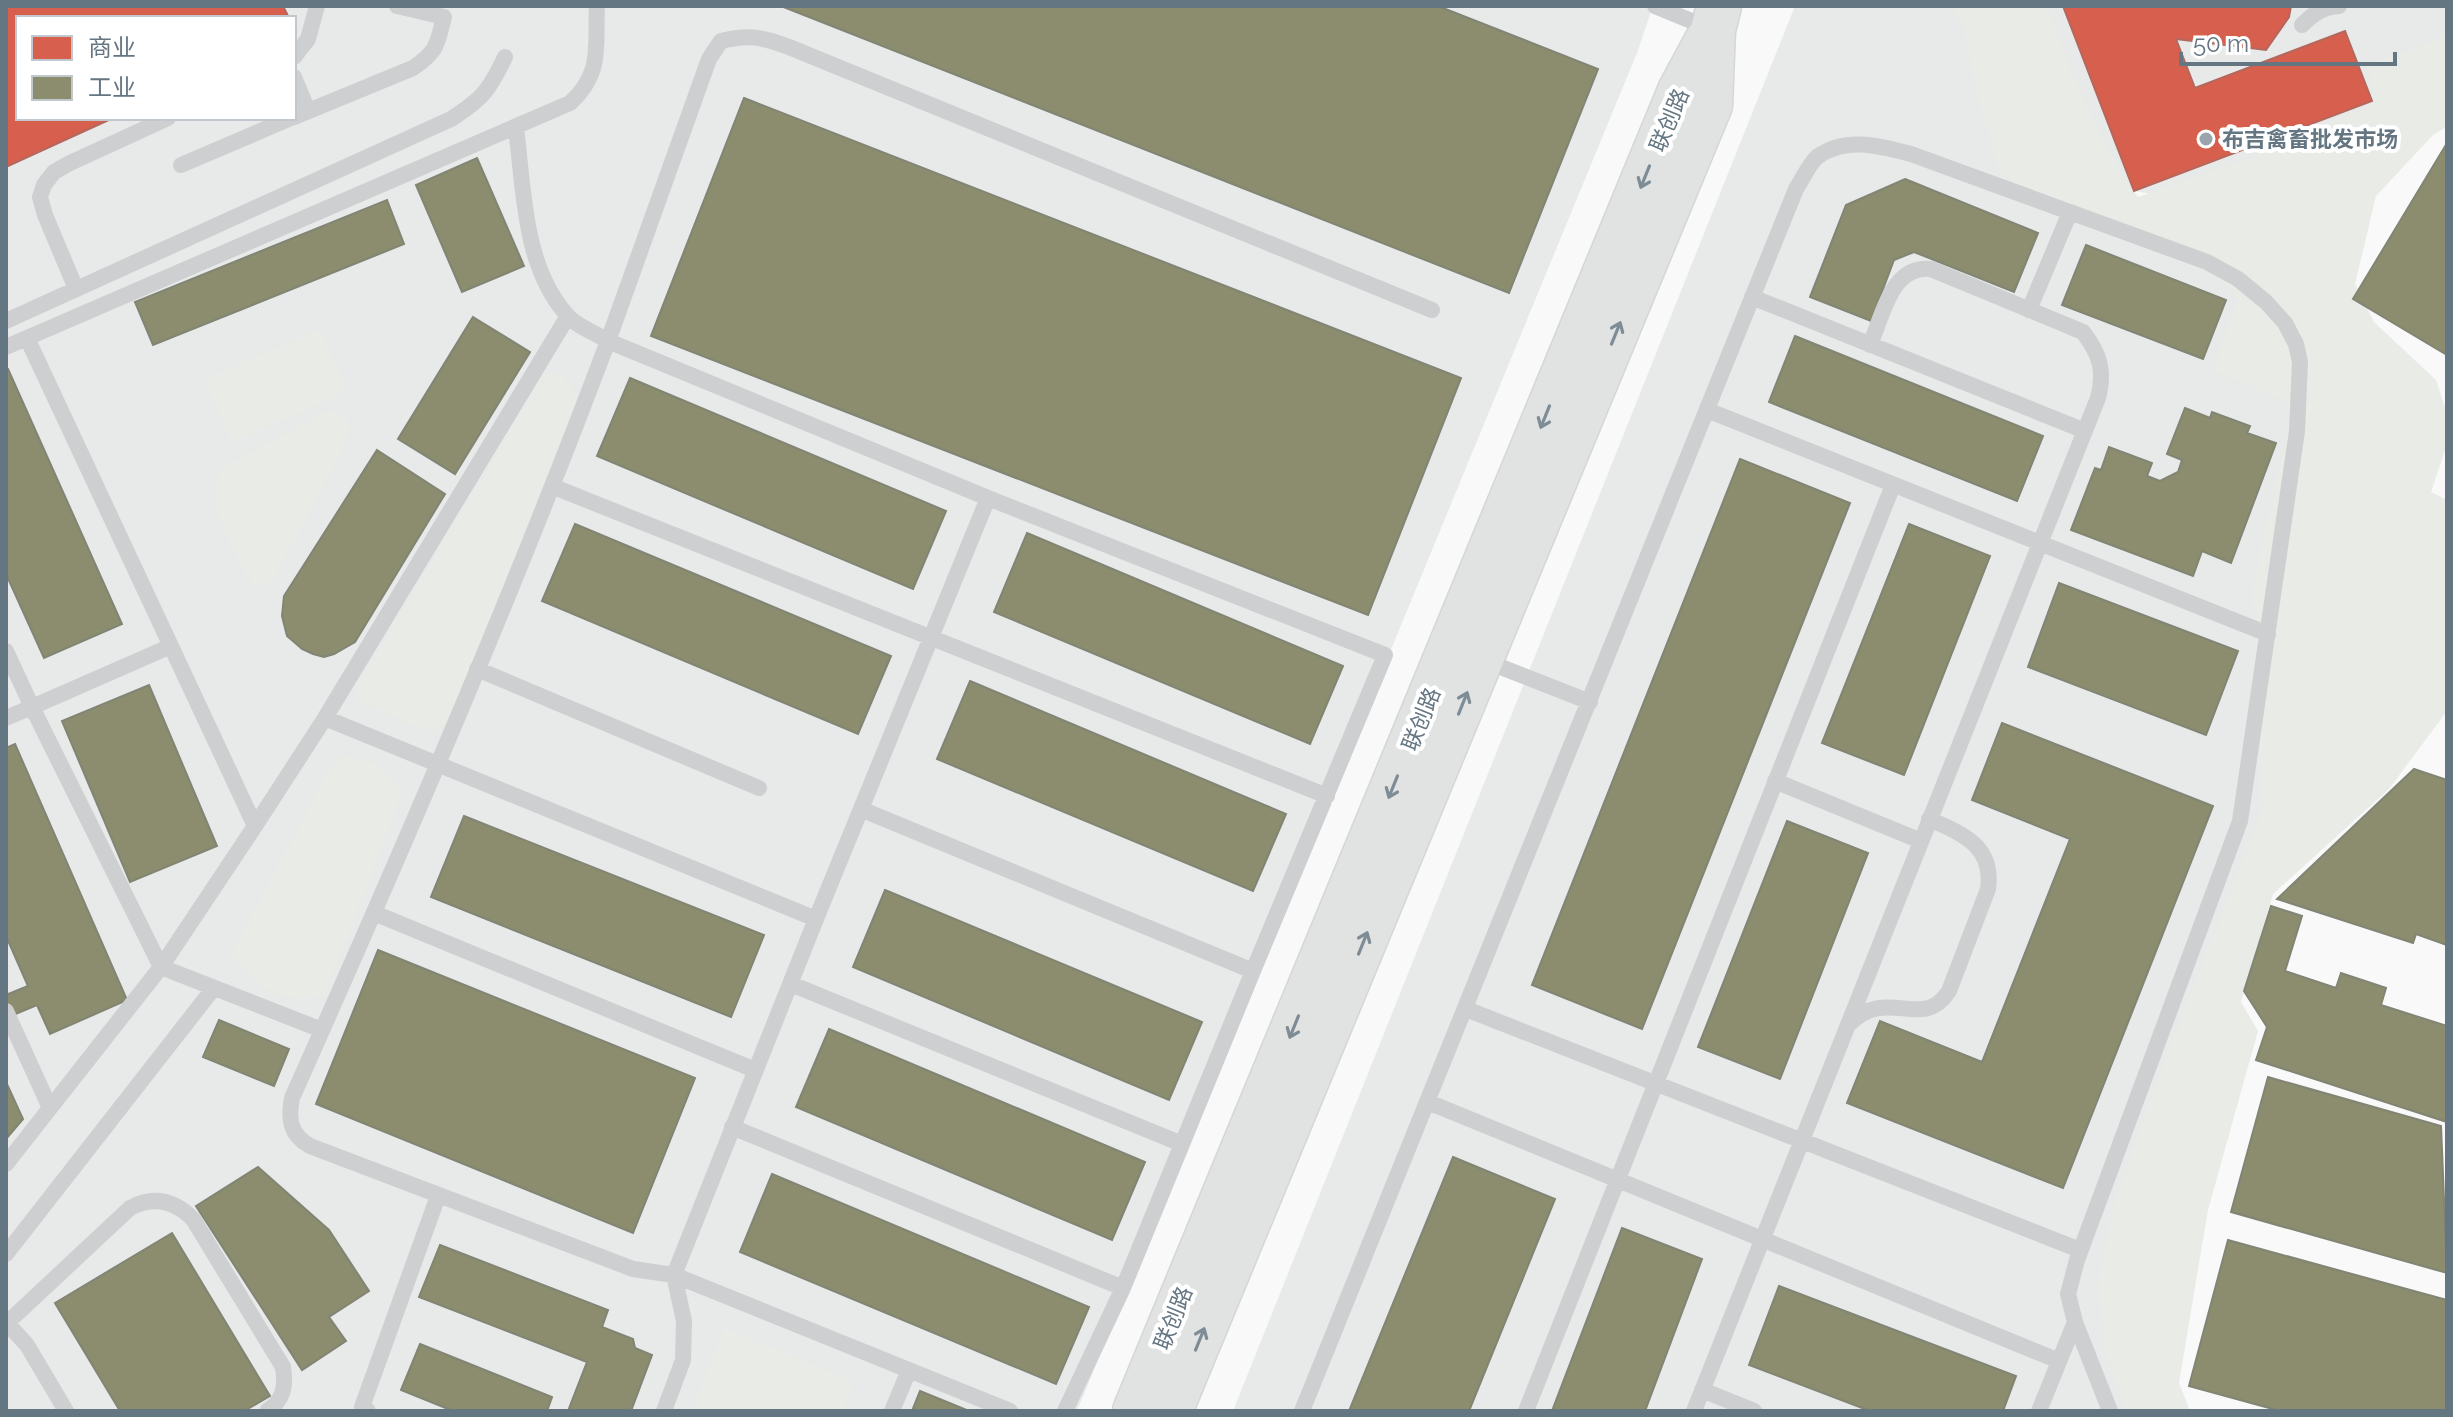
<svg xmlns="http://www.w3.org/2000/svg" width="2453" height="1417" viewBox="0 0 2453 1417" font-family="Raleway,'Noto Sans SC',sans-serif">
<rect width="100%" height="100%" fill="#f9f9f9"/>
<!-- built -->
<path fill="#e8e9e9" fill-rule="evenodd" d="M 6,6 L 1653,6 L 1637,53 L 1077,1411 L 6,1411 ZM 18,18 L 294,18 L 294,118 L 18,118 Z
M 1795,6 L 1967,6 L 2011,147 L 2229,261 L 2312,348 L 2262,811 L 2155,1411 L 1233,1411 Z
M 1979,6 L 2447,6 L 2447,80 L 2262,213 L 2094,184 Z"/>
<!-- green -->
<path fill="#e8ebe6" d="M 1950,6 L 2047,6 C 2068,66 2101,147 2138,197 L 2314,135 L 2335,119 L 2374,105 L 2368,65 L 2447,36 L 2447,127 L 2434,134 L 2376,196 L 2355,284 L 2374,322 L 2436,380 L 2447,414 L 2447,444 L 2431,492 L 2447,500 L 2447,711 L 2389,789 L 2273,894 L 2241,1002 L 2258,1031 L 2208,1210 L 2179,1383 L 2190,1411 L 2125,1411 L 2105,1349 L 2098,1285 L 2114,1205 L 2161,1070 L 2262,811 L 2253,586 L 2287,433 L 2286,402 L 2213,370 L 2238,299 L 2215,274 L 2043,208 L 1998,168 L 1975,88 L 1963,23 Z
M 319,329 L 348,391 L 232,443 L 204,380 Z
M 545,374 L 560,374 L 578,395 L 449,721 L 437,730 L 424,730 L 364,704 L 358,696 L 358,685 Z
M 328,410 L 343,414 L 350,425 L 346,443 L 274,579 L 265,585 L 255,586 C 241,571 219,520 214,499 C 212,488 216,479 221,469 Z
M 348,755 C 372,761 389,768 401,791 L 397,807 L 325,994 C 290,1008 255,987 233,960 L 235,947 L 327,773 L 337,760 Z
M 724,1328 L 854,1381 L 842,1411 L 691,1411 Z"/>
<!-- shops -->
<path fill="#d6604d" stroke="#b4675d" stroke-width="2" d="M 6,6 L 283,6 L 289,18 L 18,18 L 18,118 L 113,118 L 6,167 Z
M 2063,6 L 2291,6 L 2289,17 L 2266,50 L 2176,39 L 2195,88 L 2345,31 L 2372,101 L 2134,191 Z"/>
<!-- industry -->
<path fill="#8c8c6e" stroke="#808574" stroke-width="2" d="M 781,6 L 1438,6 L 1598,69 L 1509,293 Z
M 744,98 L 1461,378 L 1368,615 L 651,336 Z
M 2447,143 L 2447,355 L 2353,299 Z
M 477,158 L 524,266 L 462,292 L 416,185 Z
M 1905,179 L 2038,233 L 2014,292 L 1914,252 L 1894,260 L 1871,321 L 1810,297 L 1846,205 Z
M 387,200 L 404,244 L 153,345 L 135,302 Z
M 2086,245 L 2226,300 L 2203,359 L 2062,305 Z
M 473,317 L 530,352 L 455,474 L 398,439 Z
M 1795,336 L 2043,436 L 2017,501 L 1769,402 Z
M 8,369 L 122,624 L 44,658 L 6,574 L 6,370 Z
M 630,378 L 946,511 L 913,589 L 597,456 Z
M 2185,408 L 2210,418 L 2212,412 L 2250,426 L 2247,433 L 2276,443 L 2231,563 L 2202,551 L 2193,576 L 2071,530 L 2095,468 L 2101,470 L 2109,447 L 2152,463 L 2147,476 L 2160,481 L 2178,472 L 2182,460 L 2167,454 Z
M 377,450 L 445,494 L 355,642 L 334,654 L 324,657 L 313,654 L 302,649 L 287,636 L 282,616 L 284,596 Z
M 1740,459 L 1850,503 L 1642,1029 L 1532,985 Z
M 575,524 L 891,656 L 858,734 L 542,601 Z
M 1909,524 L 1990,556 L 1904,775 L 1822,743 Z
M 1027,533 L 1343,666 L 1310,744 L 994,612 Z
M 2059,583 L 2238,651 L 2206,735 L 2028,667 Z
M 970,681 L 1286,814 L 1253,891 L 937,759 Z
M 149,685 L 217,846 L 130,882 L 62,721 Z
M 2002,723 L 2213,806 L 2063,1188 L 1847,1103 L 1880,1021 L 1982,1062 L 2070,839 L 1972,800 Z
M 15,744 L 127,1000 L 50,1034 L 37,1005 L 6,1018 L 6,995 L 28,986 L 6,936 L 6,748 Z
M 2414,769 L 2447,780 L 2447,945 L 2416,934 L 2413,943 L 2277,899 Z
M 464,816 L 764,935 L 731,1017 L 431,897 Z
M 1787,821 L 1868,853 L 1780,1079 L 1698,1047 Z
M 885,890 L 1202,1022 L 1169,1100 L 853,967 Z
M 2271,906 L 2302,916 L 2285,971 L 2336,988 L 2341,973 L 2386,988 L 2381,1005 L 2447,1026 L 2447,1122 L 2256,1060 L 2267,1027 L 2244,991 Z
M 378,950 L 695,1078 L 633,1233 L 316,1104 Z
M 219,1020 L 289,1049 L 274,1086 L 203,1057 Z
M 829,1029 L 1145,1162 L 1112,1240 L 796,1107 Z
M 2268,1077 L 2441,1126 L 2447,1273 L 2231,1212 Z
M 6,1082 L 23,1119 L 6,1139 Z
M 1453,1157 L 1555,1199 L 1469,1411 L 1349,1411 Z
M 258,1167 L 329,1230 L 369,1291 L 329,1317 L 346,1341 L 302,1370 L 196,1206 Z
M 772,1174 L 1089,1307 L 1056,1384 L 740,1252 Z
M 1622,1228 L 1702,1259 L 1645,1411 L 1552,1411 Z
M 172,1233 L 270,1396 L 244,1411 L 120,1411 L 55,1303 Z
M 2228,1240 L 2447,1300 L 2447,1411 L 2280,1411 L 2189,1386 Z
M 440,1245 L 608,1310 L 602,1327 L 633,1339 L 635,1348 L 652,1355 L 631,1411 L 568,1411 L 587,1362 L 419,1297 Z
M 1779,1286 L 2016,1376 L 2003,1411 L 1870,1411 L 1749,1365 Z
M 420,1344 L 552,1397 L 547,1411 L 453,1411 L 401,1390 Z
M 920,1391 L 969,1411 L 912,1411 Z"/>
<g fill="none" stroke-linecap="round" stroke-linejoin="round">
<defs>
<path id="secondary" d="M 1135,1411 L 1680,91 L 1708,39
M 1170,1411 L 1710,105 L 1713,30 L 1719,6"/>
</defs>
<!-- secondary casing -->
<use href="#secondary" stroke="#d5d6d7" stroke-width="47"/>
<!-- lane -->
<path stroke="#cecfd0" stroke-width="16" d="M 1655,6 L 1711,29
M 2302,25 C 2314,13 2323,7 2339,6
M 294,57 L 308,39 L 317,6
M 294,77 L 308,111
M 294,117 L 413,68 C 438,51 437,44 444,17 L 397,6
M 516,128 C 524,189 523,266 567,315 C 576,326 596,333 608,341 C 512,597 403,849 292,1098 C 288,1119 290,1135 310,1146 L 633,1269 L 674,1275 L 816,919
M 181,165 L 291,118
M 76,289 L 45,215 L 40,197 L 44,185 L 54,172 L 70,163 L 168,118
M 1752,297 L 2085,431
M 2029,310 L 2070,212
M 6,321 L 451,119 C 482,99 489,91 505,57
M 27,338 L 255,826
M 6,347 L 570,103 C 603,73 595,47 597,6
M 1707,410 L 2268,634
M 554,487 L 1327,796
M 988,498 L 1385,655 L 1253,971
M 6,651 L 32,707 L 171,646
M 1483,660 L 1590,702
M 477,669 L 759,788
M 6,718 L 32,707 L 161,967 L 322,1030
M 325,718 L 816,919 L 988,498 L 608,341 L 709,59 L 721,41 C 749,34 762,37 789,47 L 1432,310
M 1775,781 L 1921,841
M 863,810 L 1253,971 L 1123,1288 L 1065,1411
M 374,913 L 755,1070
M 791,984 L 1182,1144
M 1466,1009 L 2080,1250
M 6,1011 L 50,1108
M 1848,1025 C 1888,984 1922,1033 1949,991 L 1988,889 C 1994,846 1963,834 1929,819
M 1428,1102 L 2059,1361
M 732,1127 L 1123,1288
M 6,1164 L 161,967 L 255,826 L 325,718 L 568,316
M 6,1254 L 213,989
M 674,1275 L 1010,1411
M 6,1322 L 27,1345 L 66,1411
M 7,1323 L 130,1208 C 154,1195 175,1201 193,1219 L 283,1367 C 286,1386 284,1400 267,1411
M 1702,1390 L 1754,1411
M 368,1411 L 362,1407 L 438,1196
M 664,1411 L 683,1360 L 684,1321 L 674,1275
M 892,1411 L 909,1370
M 1302,1411 L 1796,189 C 1802,180 1809,164 1817,157 C 1845,136 1880,146 1911,154 L 2207,262 L 2238,279 L 2266,302 L 2285,323 L 2296,344 L 2300,362 L 2297,431 L 2240,821 L 2077,1260 L 2068,1294 L 2075,1322 L 2110,1411
M 1526,1411 L 1893,485
M 1694,1411 L 2098,398 C 2105,371 2100,354 2083,332 L 1931,269 C 1891,265 1883,315 1870,345
M 2039,1411 L 2075,1322"/>
<!-- secondary -->
<use href="#secondary" stroke="#e1e2e2" stroke-width="44"/>
</g>
<!-- one-way arrows -->
<defs><path id="oneway-shaft" d="M-6 0H5M1.5-3L5.5 0L1.5 3" fill="none" stroke-width="1.6" stroke-linecap="round" stroke-linejoin="round" transform="scale(2)"/></defs>
<g stroke="#7e8c96">
<use href="#oneway-shaft" transform="translate(1645 177) rotate(112)"/>
<use href="#oneway-shaft" transform="translate(1616 333) rotate(-68)"/>
<use href="#oneway-shaft" transform="translate(1545 417) rotate(112)"/>
<use href="#oneway-shaft" transform="translate(1463 703) rotate(-68)"/>
<use href="#oneway-shaft" transform="translate(1393 787) rotate(112)"/>
<use href="#oneway-shaft" transform="translate(1363 943) rotate(-68)"/>
<use href="#oneway-shaft" transform="translate(1294 1027) rotate(112)"/>
<use href="#oneway-shaft" transform="translate(1200 1339) rotate(-68)"/>
</g>
<!-- markers -->
<circle fill="#99a4ac" stroke="#fff" stroke-width="3" cx="2206" cy="139" r="8"/>
<g text-anchor="middle" stroke-width="8" stroke-linejoin="round" paint-order="stroke">
<!-- street labels -->
<g font-size="22" fill="#657683" stroke="#fff">
<text transform="translate(1669 120) rotate(-67)" y="8">联创路</text>
<text transform="translate(1421 719) rotate(-68)" y="8">联创路</text>
<text transform="translate(1173 1318) rotate(-68)" y="8">联创路</text>
</g>
<!-- poi labels -->
<g font-size="22" font-weight="bold" fill="#657683" stroke="#fff" text-anchor="start">
<text x="2222" y="147">布吉禽畜批发市场</text>
</g>
</g>
<!-- border -->
<rect width="2453" height="1417" fill="none" stroke="#657683" stroke-width="16"/>
<!-- legend -->
<rect x="16" y="16" width="280" height="104" fill="#ffffff" stroke="#c1c8cd" stroke-width="2"/>
<rect x="32" y="36" width="40" height="24" fill="#d6604d" stroke="#c1c8cd" stroke-width="2"/>
<text x="88" y="56" font-size="24" fill="#657683">商业</text>
<rect x="32" y="76" width="40" height="24" fill="#8c8c6e" stroke="#c1c8cd" stroke-width="2"/>
<text x="88" y="96" font-size="24" fill="#657683">工业</text>
<!-- scale -->
<path d="M2181 52v12h214v-12" fill="none" stroke="#657683" stroke-width="4"/>
<text x="2193" y="52" font-size="24" fill="#657683" stroke="#ffffff" stroke-width="6" paint-order="stroke">50 m</text>
</svg>
